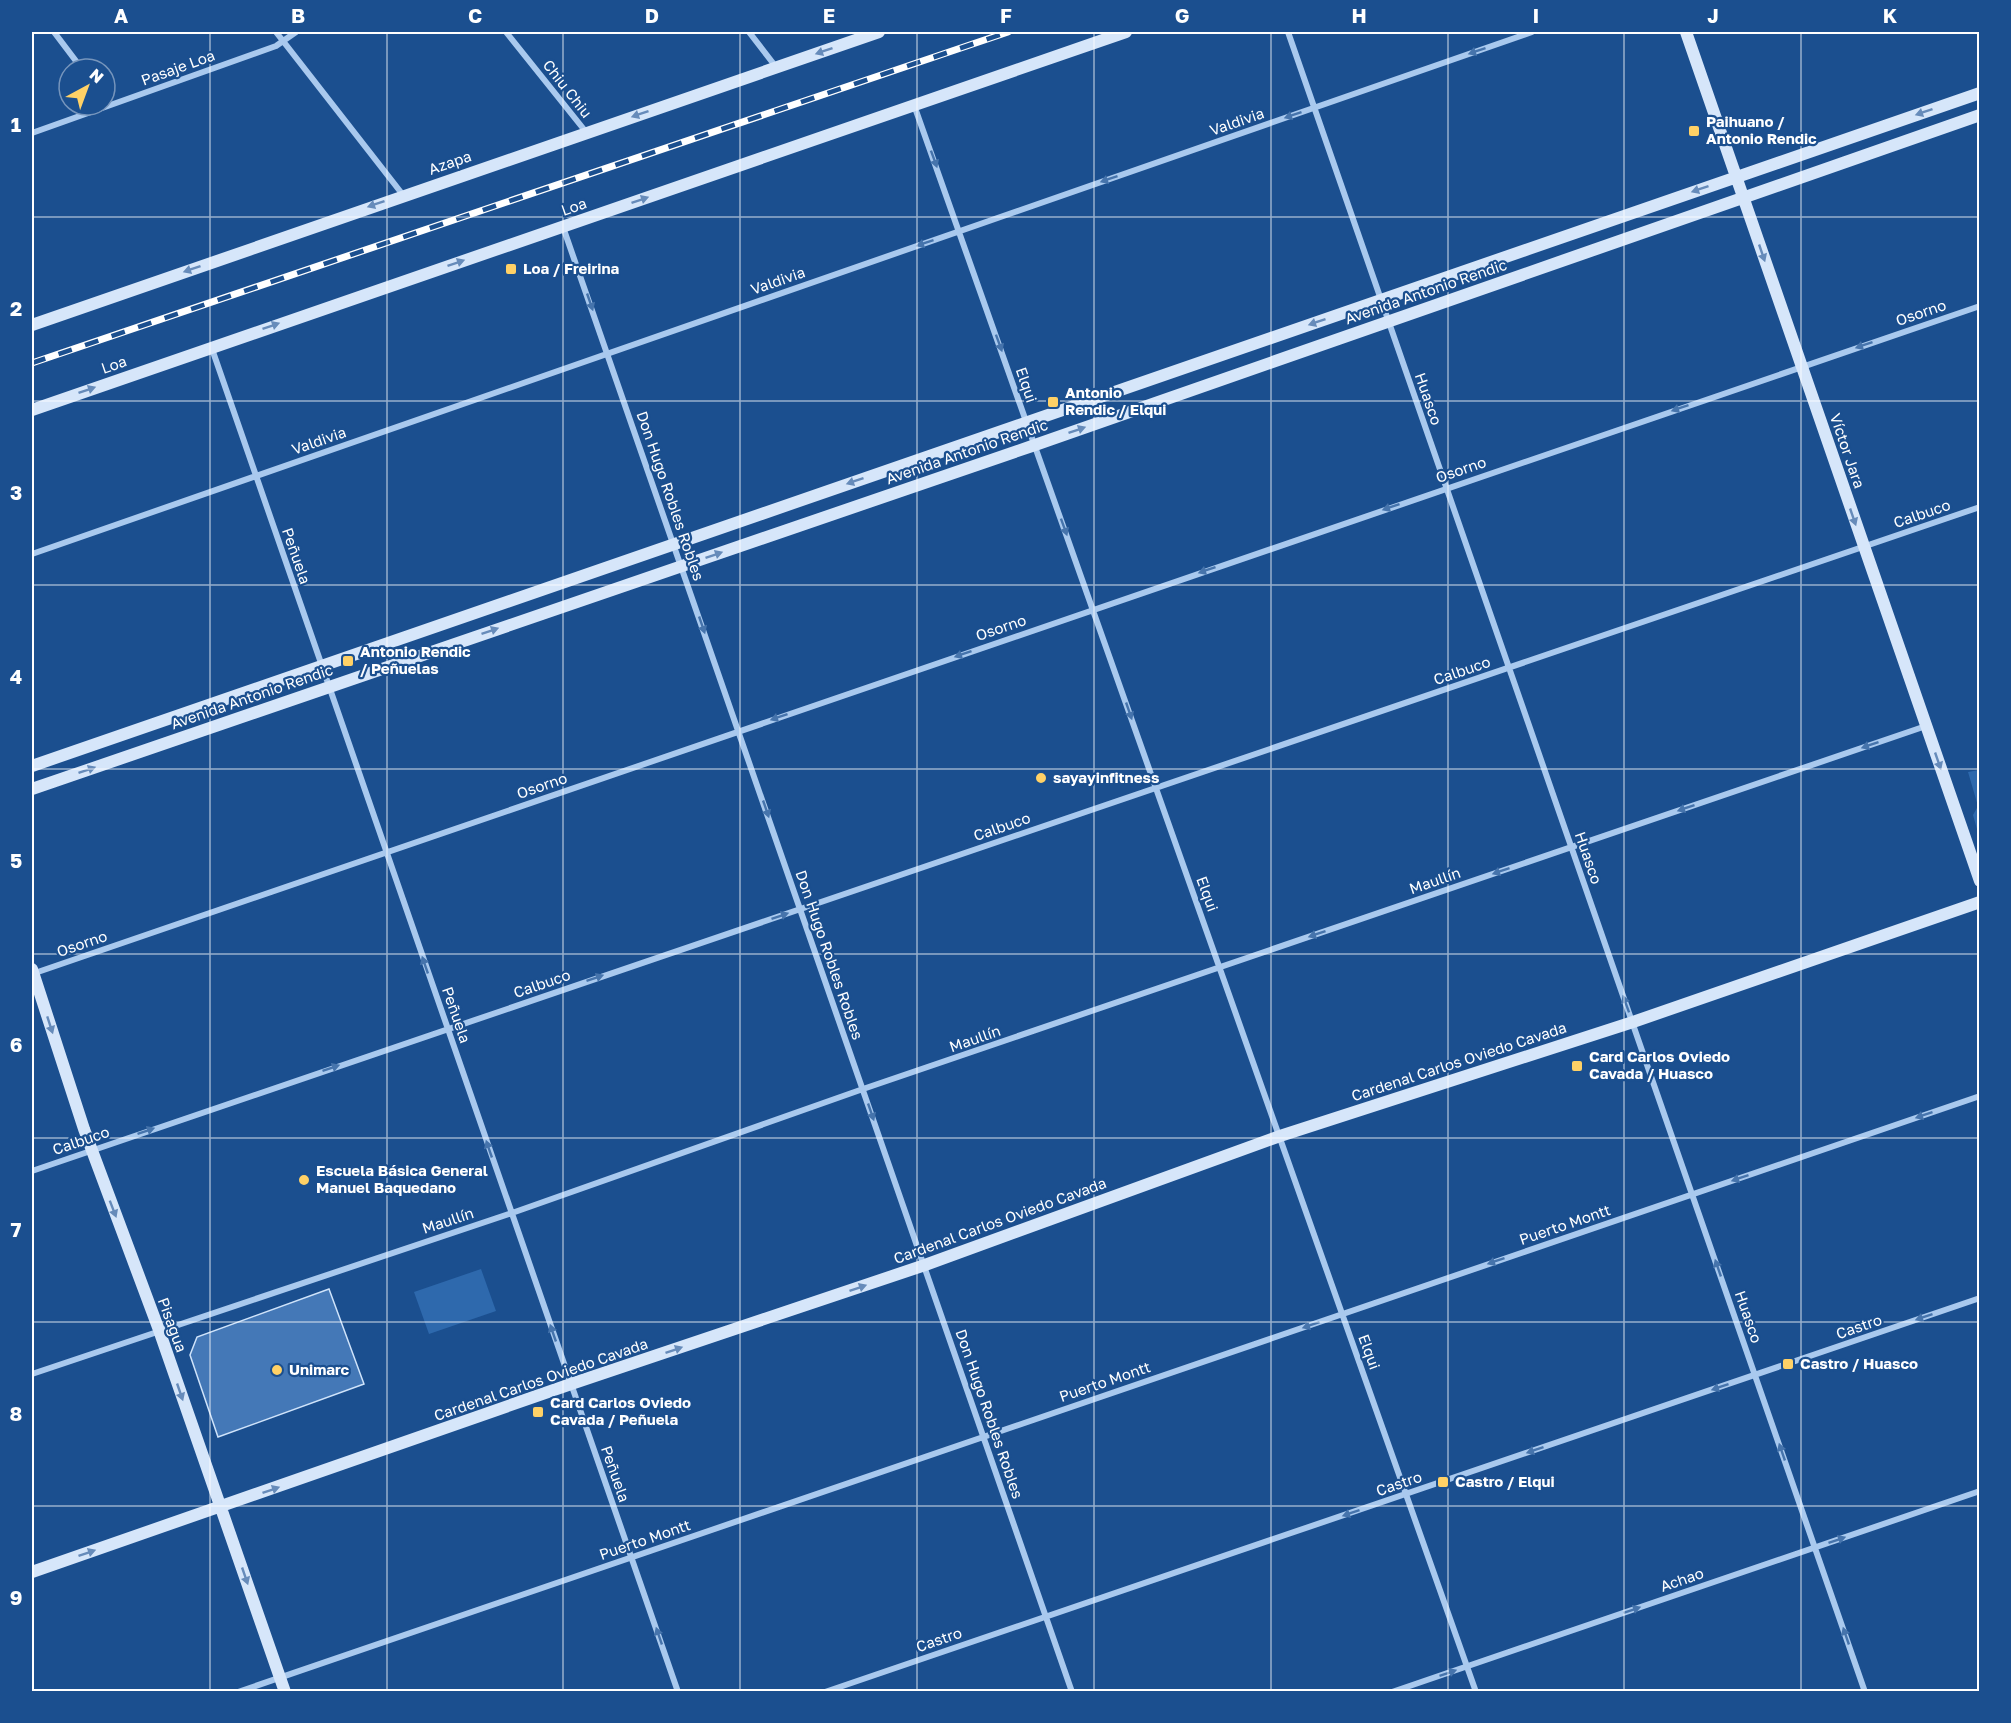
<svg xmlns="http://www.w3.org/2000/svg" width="2011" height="1723" viewBox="0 0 2011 1723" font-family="'Golos Text',sans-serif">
<rect width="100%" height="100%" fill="#1b4f8f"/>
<!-- green -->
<path fill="#2e69ad" d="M 1979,770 L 1980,770 L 1979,836 L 1973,815 L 1978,806 L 1968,772 Z
M 481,1269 L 496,1311 L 429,1334 L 414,1292 Z"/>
<!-- building -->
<path fill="#4478b7" stroke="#cfe3fa" stroke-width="1.5" d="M 329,1289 L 364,1384 L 218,1437 L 190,1355 L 197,1337 Z"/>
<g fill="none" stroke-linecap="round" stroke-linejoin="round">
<!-- street -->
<path stroke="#a9c9ee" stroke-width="6" d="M 54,32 L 82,69
M 276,32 L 403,195
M 506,32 L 586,132
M 749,32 L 776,67
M 1288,32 L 1865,1692
M 914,105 L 1476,1692
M 32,133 L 276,46 L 296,32
M 563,227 L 1072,1692
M 211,346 L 678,1692
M 32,554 L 1532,32
M 32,974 L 1980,306
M 32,1171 L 1980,507
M 32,1374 L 512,1213 L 863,1089 L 1926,726
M 238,1692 L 1980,1096
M 825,1692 L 1980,1298
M 1392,1692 L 1980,1491
M 1979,1692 L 1980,1691"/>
<!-- secondary -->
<path stroke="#d6e6fa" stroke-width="12" d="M 1686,32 L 1980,881
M 32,325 L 879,32
M 32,410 L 1126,32
M 32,766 L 1980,93
M 32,789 L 1035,445 L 1980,115
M 32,969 L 84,1129 L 159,1330 L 285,1692
M 32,1572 L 571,1384 L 925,1265 L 1280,1136 L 1633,1022 L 1980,902"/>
<defs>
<path id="rail" d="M 32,363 L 1008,32"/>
</defs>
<!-- rail casing -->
<use href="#rail" stroke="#fff" stroke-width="7"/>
<!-- rail -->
<use href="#rail" stroke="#1b4f8f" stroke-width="4.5" stroke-dasharray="14" stroke-linecap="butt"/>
</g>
<!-- one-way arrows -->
<defs><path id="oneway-solid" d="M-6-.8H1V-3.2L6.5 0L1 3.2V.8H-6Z" transform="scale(1.5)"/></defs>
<g fill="#668bba">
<use href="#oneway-solid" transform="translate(824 51) rotate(161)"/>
<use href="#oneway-solid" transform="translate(1924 112) rotate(161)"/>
<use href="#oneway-solid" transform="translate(640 114) rotate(161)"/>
<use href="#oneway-solid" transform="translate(1700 189) rotate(161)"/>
<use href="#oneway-solid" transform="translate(640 200) rotate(-19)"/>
<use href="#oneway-solid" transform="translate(376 204) rotate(161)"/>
<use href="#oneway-solid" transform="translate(1762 253) rotate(71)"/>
<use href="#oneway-solid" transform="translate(456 263) rotate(-19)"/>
<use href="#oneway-solid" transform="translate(192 269) rotate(161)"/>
<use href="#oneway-solid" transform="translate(1317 322) rotate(161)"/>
<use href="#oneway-solid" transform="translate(271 326) rotate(-19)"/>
<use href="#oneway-solid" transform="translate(87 390) rotate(-19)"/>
<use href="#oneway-solid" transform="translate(1077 430) rotate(-19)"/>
<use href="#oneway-solid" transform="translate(855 481) rotate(161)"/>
<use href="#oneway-solid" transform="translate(1853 517) rotate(71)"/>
<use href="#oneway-solid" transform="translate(714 555) rotate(-19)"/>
<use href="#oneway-solid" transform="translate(490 631) rotate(-19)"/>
<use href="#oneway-solid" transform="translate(1938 761) rotate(71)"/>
<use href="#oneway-solid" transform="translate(87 770) rotate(-19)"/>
<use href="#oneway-solid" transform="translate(50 1025) rotate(72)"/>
<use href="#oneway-solid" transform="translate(113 1209) rotate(69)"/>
<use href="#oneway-solid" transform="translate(858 1288) rotate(-19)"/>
<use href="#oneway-solid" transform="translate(674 1350) rotate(-19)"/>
<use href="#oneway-solid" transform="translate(180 1392) rotate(71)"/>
<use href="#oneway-solid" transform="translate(271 1490) rotate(-19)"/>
<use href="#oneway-solid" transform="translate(87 1553) rotate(-19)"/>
<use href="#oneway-solid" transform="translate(245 1576) rotate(71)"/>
</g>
<g fill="#4674ac">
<use href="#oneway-solid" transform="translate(1477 51) rotate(161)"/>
<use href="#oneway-solid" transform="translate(1293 115) rotate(161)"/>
<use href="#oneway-solid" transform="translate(934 159) rotate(70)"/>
<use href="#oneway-solid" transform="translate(1109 179) rotate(161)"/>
<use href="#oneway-solid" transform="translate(925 243) rotate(161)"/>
<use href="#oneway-solid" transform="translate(590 302) rotate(71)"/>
<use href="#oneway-solid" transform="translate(999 343) rotate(70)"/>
<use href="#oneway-solid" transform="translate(1864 345) rotate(161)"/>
<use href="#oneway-solid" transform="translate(1680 408) rotate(161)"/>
<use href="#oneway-solid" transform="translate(1391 507) rotate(161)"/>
<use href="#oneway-solid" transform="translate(1064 527) rotate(70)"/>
<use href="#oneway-solid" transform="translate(1207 570) rotate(161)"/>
<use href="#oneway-solid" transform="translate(702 625) rotate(71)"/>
<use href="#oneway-solid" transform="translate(963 654) rotate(161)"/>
<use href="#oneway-solid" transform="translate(1129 711) rotate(71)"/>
<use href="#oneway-solid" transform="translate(779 717) rotate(161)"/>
<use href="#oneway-solid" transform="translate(1870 745) rotate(161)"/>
<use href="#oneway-solid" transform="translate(1686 808) rotate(161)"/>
<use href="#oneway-solid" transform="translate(766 809) rotate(71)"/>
<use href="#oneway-solid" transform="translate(1501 871) rotate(161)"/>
<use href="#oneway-solid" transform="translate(780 916) rotate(-19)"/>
<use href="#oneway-solid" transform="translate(1317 934) rotate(161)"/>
<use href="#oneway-solid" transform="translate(425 965) rotate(-109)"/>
<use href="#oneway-solid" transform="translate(595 978) rotate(-19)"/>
<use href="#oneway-solid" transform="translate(1626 1004) rotate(-110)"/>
<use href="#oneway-solid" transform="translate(331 1068) rotate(-19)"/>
<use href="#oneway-solid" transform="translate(871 1112) rotate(71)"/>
<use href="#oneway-solid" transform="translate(1924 1115) rotate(161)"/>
<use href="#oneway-solid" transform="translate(146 1131) rotate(-19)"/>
<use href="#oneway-solid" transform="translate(489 1149) rotate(-109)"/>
<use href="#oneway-solid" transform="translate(1740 1178) rotate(161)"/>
<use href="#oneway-solid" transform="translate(1496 1261) rotate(161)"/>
<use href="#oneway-solid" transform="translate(1718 1268) rotate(-109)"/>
<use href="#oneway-solid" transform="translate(1924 1317) rotate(161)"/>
<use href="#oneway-solid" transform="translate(1311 1325) rotate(161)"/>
<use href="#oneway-solid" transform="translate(553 1333) rotate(-109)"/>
<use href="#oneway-solid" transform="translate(1720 1387) rotate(161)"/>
<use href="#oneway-solid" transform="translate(1535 1450) rotate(161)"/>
<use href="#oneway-solid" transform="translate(1782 1452) rotate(-109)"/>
<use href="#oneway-solid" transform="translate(1351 1513) rotate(161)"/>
<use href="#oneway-solid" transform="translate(1837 1540) rotate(-19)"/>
<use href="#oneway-solid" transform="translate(1632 1610) rotate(-19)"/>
<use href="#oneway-solid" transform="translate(659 1636) rotate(-109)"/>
<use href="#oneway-solid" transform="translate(1846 1636) rotate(-109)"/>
<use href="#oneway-solid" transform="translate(1448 1673) rotate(-19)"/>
</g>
<!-- grid -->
<path fill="none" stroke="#fff" stroke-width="1.5" stroke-opacity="0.55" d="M 210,32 L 210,1692M 387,32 L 387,1692M 563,32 L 563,1692M 740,32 L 740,1692M 917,32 L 917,1692M 1094,32 L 1094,1692M 1271,32 L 1271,1692M 1448,32 L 1448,1692M 1624,32 L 1624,1692M 1801,32 L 1801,1692M 32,217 L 1980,217M 32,401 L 1980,401M 32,585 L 1980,585M 32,769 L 1980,769M 32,954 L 1980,954M 32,1138 L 1980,1138M 32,1322 L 1980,1322M 32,1506 L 1980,1506"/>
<!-- markers -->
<g fill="#ffd166" stroke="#1b4f8f" stroke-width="2">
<rect x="1688" y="125" width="12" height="12" rx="3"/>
<rect x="505" y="263" width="12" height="12" rx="3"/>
<rect x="1047" y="396" width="12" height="12" rx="3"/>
<rect x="342" y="655" width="12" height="12" rx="3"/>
<circle cx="1041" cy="778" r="6"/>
<rect x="1571" y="1060" width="12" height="12" rx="3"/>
<circle cx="304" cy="1180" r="6"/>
<rect x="1782" y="1358" width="12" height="12" rx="3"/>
<circle cx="277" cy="1370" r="6"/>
<rect x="532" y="1406" width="12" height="12" rx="3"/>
<rect x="1437" y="1476" width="12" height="12" rx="3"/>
</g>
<g text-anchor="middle" stroke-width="4.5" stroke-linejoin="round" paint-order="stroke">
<!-- street labels -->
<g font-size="15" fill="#fff" stroke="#1b4f8f">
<text transform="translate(178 68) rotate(-20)" y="5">Pasaje Loa</text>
<text transform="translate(567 89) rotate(52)" y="5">Chiu Chiu</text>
<text transform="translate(1237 122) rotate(-19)" y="5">Valdivia</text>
<text transform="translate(450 163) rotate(-19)" y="5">Azapa</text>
<text transform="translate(574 207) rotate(-19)" y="5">Loa</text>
<text transform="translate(778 281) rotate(-19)" y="5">Valdivia</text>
<text transform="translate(1426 292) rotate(-19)" y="5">Avenida Antonio Rendic</text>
<text transform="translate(1921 313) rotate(-19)" y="5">Osorno</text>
<text transform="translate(114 365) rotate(-19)" y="5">Loa</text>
<text transform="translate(1026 385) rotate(71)" y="5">Elqui</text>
<text transform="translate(1428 399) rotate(71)" y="5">Huasco</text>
<text transform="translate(319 441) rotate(-19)" y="5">Valdivia</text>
<text transform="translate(1847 451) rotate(71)" y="5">Víctor Jara</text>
<text transform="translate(967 452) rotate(-19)" y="5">Avenida Antonio Rendic</text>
<text transform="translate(1461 470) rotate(-19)" y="5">Osorno</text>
<text transform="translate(670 496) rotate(71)" y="5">Don Hugo Robles Robles</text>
<text transform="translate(1922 514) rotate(-19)" y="5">Calbuco</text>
<text transform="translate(296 556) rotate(71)" y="5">Peñuela</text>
<text transform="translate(1001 628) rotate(-19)" y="5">Osorno</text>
<text transform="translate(1462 671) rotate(-19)" y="5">Calbuco</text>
<text transform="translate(252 697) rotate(-19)" y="5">Avenida Antonio Rendic</text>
<text transform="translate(542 786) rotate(-19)" y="5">Osorno</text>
<text transform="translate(1002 827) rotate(-19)" y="5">Calbuco</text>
<text transform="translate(1588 858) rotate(71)" y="5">Huasco</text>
<text transform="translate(1435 881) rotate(-19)" y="5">Maullín</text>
<text transform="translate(1207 894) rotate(70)" y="5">Elqui</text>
<text transform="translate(82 944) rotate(-19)" y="5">Osorno</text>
<text transform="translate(829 955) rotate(71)" y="5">Don Hugo Robles Robles</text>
<text transform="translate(542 984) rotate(-19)" y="5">Calbuco</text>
<text transform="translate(456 1015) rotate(71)" y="5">Peñuela</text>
<text transform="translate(975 1039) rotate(-19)" y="5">Maullín</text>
<text transform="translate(1459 1062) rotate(-18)" y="5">Cardenal Carlos Oviedo Cavada</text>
<text transform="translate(81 1141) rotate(-19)" y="5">Calbuco</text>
<text transform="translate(448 1221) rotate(-18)" y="5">Maullín</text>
<text transform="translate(1000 1221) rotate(-20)" y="5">Cardenal Carlos Oviedo Cavada</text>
<text transform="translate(1565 1225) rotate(-19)" y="5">Puerto Montt</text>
<text transform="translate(1748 1317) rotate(71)" y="5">Huasco</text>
<text transform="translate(172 1325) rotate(70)" y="5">Pisagua</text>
<text transform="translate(1859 1327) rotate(-19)" y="5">Castro</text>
<text transform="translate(1369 1352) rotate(70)" y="5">Elqui</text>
<text transform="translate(541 1380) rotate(-19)" y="5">Cardenal Carlos Oviedo Cavada</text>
<text transform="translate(1105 1382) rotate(-19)" y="5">Puerto Montt</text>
<text transform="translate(989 1414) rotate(71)" y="5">Don Hugo Robles Robles</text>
<text transform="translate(615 1474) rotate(71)" y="5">Peñuela</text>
<text transform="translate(1399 1484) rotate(-19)" y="5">Castro</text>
<text transform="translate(645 1540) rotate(-19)" y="5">Puerto Montt</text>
<text transform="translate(1682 1580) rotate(-19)" y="5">Achao</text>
<text transform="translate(939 1640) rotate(-19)" y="5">Castro</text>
</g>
<!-- poi labels -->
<g font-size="15" font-weight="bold" fill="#fff" stroke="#1b4f8f" text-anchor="start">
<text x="1706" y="127">Paihuano /<tspan x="1706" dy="17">Antonio Rendic</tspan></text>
<text x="523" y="274">Loa / Freirina</text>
<text x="1065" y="398">Antonio<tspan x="1065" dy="17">Rendic / Elqui</tspan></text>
<text x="360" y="657">Antonio Rendic<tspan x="360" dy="17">/ Peñuelas</tspan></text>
<text x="1053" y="783">sayayinfitness</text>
<text x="1589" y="1062">Card Carlos Oviedo<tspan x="1589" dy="17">Cavada / Huasco</tspan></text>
<text x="316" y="1176">Escuela Básica General<tspan x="316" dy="17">Manuel Baquedano</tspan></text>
<text x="1800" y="1369">Castro / Huasco</text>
<text x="289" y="1375">Unimarc</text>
<text x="550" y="1408">Card Carlos Oviedo<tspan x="550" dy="17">Cavada / Peñuela</tspan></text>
<text x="1455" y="1487">Castro / Elqui</text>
</g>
</g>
<!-- border -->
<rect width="2011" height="1723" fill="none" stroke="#1b4f8f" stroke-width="66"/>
<!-- north arrow -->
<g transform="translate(87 87) rotate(41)"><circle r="28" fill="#1b4f8f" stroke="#7695bc" stroke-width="1.5"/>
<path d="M0-4.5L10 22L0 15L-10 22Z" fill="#ffd166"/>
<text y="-9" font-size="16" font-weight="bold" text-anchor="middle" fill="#ffffff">N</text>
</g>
<rect x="33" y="33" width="1945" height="1657" fill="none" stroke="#fff" stroke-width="2"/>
<g font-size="20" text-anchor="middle" font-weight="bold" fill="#fff">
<text x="121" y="23">A</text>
<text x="298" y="23">B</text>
<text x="475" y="23">C</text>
<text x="652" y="23">D</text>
<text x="829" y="23">E</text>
<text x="1006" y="23">F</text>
<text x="1182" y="23">G</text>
<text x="1359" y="23">H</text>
<text x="1536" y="23">I</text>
<text x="1713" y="23">J</text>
<text x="1890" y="23">K</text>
<text x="16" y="132">1</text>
<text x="16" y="316">2</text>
<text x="16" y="500">3</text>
<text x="16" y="684">4</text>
<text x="16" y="868">5</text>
<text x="16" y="1052">6</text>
<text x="16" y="1237">7</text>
<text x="16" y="1421">8</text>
<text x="16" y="1605">9</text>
</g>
</svg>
